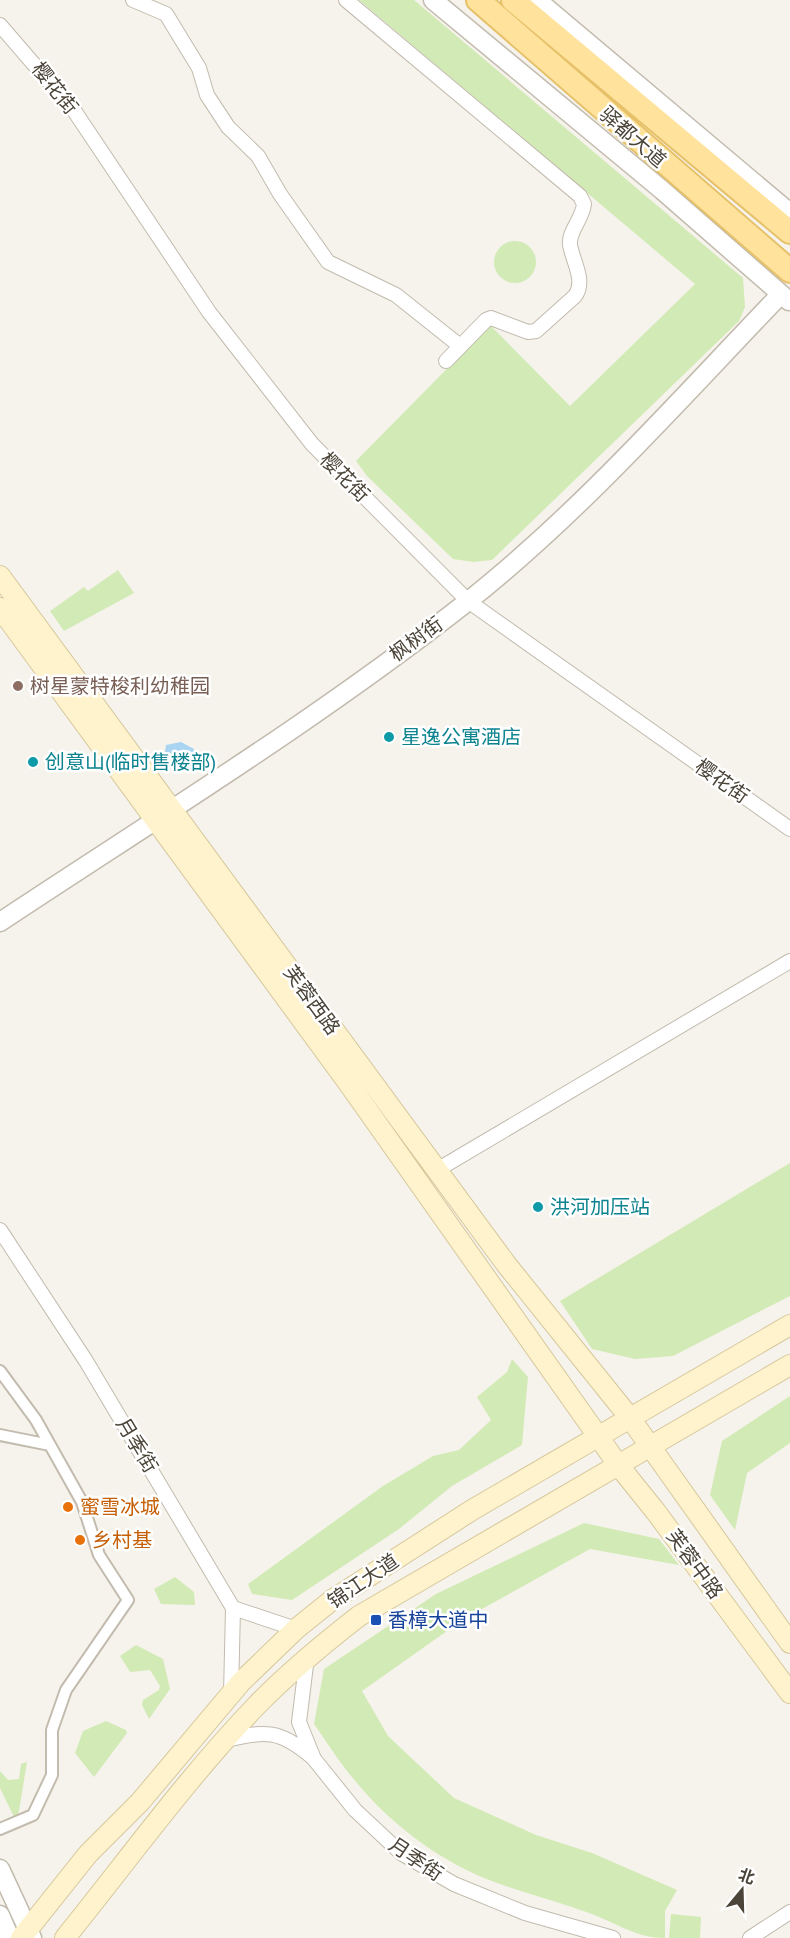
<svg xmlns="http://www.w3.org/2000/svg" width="790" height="1938" viewBox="0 0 790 1938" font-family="'PT Sans','Noto Sans SC',sans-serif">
<rect width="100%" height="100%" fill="#f6f3ec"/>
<!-- green -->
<path fill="#d2eab5" d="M 359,0 L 414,0 L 743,278 L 745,307 L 739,321 L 492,560 L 473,562 L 453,559 L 367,476 L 356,461 L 490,325 L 570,406 L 695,284 Z
M494 262a21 21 0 1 1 42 0a21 21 0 1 1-42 0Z
M 118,570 L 134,593 L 64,631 L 50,611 L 84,587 L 88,591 Z
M 790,1163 L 790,1296 L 673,1356 L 635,1359 L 592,1349 L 560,1301 Z
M 512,1359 L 528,1377 L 522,1445 L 452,1486 L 399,1529 L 292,1600 L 252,1594 L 248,1584 L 383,1486 L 433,1456 L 459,1450 L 491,1420 L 477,1397 L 507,1372 Z
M 790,1396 L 790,1443 L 747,1473 L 735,1530 L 710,1495 L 722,1441 Z
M 584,1523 L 659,1539 L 679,1565 L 590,1549 L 464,1619 L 362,1691 L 388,1736 L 454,1798 L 536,1835 L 592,1853 L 677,1890 L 665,1911 L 665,1938 C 637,1938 618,1924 592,1914 C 556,1901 519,1892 484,1878 C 436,1858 390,1823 357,1783 C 341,1765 328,1744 314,1724 L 324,1669 L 436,1594 Z
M 175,1577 L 194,1592 L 195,1605 L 161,1604 L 154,1589 Z
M 136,1645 L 163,1659 L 170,1689 L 149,1719 L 142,1705 L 143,1700 L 159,1690 L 160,1686 L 150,1670 L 130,1672 L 120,1656 Z
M 106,1721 L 126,1730 L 127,1733 L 94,1777 L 75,1753 L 83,1731 Z
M 27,1762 L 18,1817 L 15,1819 L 0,1788 L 0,1771 L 8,1780 L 19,1779 L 21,1764 Z
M 671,1914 L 701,1917 L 700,1938 L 669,1938 Z"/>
<!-- water -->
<path fill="#a9d4f2" d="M 181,742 L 194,749 L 195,757 L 181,757 L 165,752 L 166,745 Z"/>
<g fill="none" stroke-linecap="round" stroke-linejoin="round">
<defs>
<path id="pedestrian" d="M 0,1371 L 36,1420 L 50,1445 L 82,1502 L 99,1555 L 128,1600 L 66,1690 L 52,1730 L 52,1775 L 33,1815 L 0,1829
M 0,1435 L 50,1445"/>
<path id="minor" d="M 133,0 L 166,14 L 199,68 L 207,95 L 228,127 L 258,156 L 280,194 L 328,262 L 396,295 L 460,346
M 346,0 L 580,196 L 584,204 C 583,218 568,232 570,245 C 573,262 586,281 575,296 L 536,331 L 528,332 L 491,318 L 486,320 L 446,361
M 0,25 L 75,112 L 209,312 L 312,444 L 468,601 L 790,829
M 437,1170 L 790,961
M 0,1230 L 86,1361 L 233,1608 L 296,1629
M 307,1657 L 299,1722 L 314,1759 L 355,1810 L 401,1853 L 454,1884 L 525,1913 L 613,1938
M 231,1694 L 233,1608
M 226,1740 C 266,1730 280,1730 312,1757
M 750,1938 L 790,1912"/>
<path id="tertiary" d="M 433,0 L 662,190 L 789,301
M 537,0 L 790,213
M 0,922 C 157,818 318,719 467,602 C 582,511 680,399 781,294
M 0,1869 L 32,1938
M 0,1915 L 10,1938"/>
<path id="secondary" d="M 0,576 L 506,1264 L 630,1418 L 790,1643
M 0,608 L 349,1084 L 619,1466 L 656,1512 L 790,1693
M 21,1938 L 88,1854 L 140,1802 L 241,1682 L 296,1629 L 332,1600 L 472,1510 L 790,1325
M 65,1938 C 128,1860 187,1778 256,1706 C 288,1673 323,1644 359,1616 L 790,1365"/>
<path id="primary" d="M 478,0 L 790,271
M 513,0 L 790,232"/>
</defs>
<!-- pedestrian casing -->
<use href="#pedestrian" stroke="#c2bbae" stroke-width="14"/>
<!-- minor casing -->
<use href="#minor" stroke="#c2bbae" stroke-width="16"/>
<!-- tertiary casing -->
<use href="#tertiary" stroke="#c2bbae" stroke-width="21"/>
<!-- secondary casing -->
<use href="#secondary" stroke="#d6c79b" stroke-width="22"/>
<!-- primary casing -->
<use href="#primary" stroke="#e6c16a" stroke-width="26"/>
<!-- pedestrian -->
<use href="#pedestrian" stroke="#fff" stroke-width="10"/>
<!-- minor -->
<use href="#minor" stroke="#fff" stroke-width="14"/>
<!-- tertiary -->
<use href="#tertiary" stroke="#fff" stroke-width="18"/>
<!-- secondary -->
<use href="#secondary" stroke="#fff3cd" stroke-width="20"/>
<!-- primary -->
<use href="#primary" stroke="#ffe39c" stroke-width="22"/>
</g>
<!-- markers -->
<circle fill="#8d6e63" stroke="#fff" stroke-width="2" cx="18" cy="686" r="6"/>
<g fill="#0f9aa8" stroke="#fff" stroke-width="2">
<circle cx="389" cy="737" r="6"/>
<circle cx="33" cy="762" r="6"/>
<circle cx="538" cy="1207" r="6"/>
</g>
<g fill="#e8710a" stroke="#fff" stroke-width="2">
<circle cx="68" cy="1507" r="6"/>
<circle cx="80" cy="1540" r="6"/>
</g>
<rect fill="#1a4fb4" stroke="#fff" stroke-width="2" x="370" y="1614" width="12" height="12" rx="3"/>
<g text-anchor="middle" stroke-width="5" stroke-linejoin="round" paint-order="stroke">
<!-- street labels -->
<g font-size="20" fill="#4b4439" stroke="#fff">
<text transform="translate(55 88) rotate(51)" y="7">樱花街</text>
<text transform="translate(633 137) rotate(41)" y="7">驿都大道</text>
<text transform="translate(345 477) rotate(45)" y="7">樱花街</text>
<text transform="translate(416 639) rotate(-36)" y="7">枫树街</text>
<text transform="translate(722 781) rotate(35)" y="7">樱花街</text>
<text transform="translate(312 1000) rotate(54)" y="7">芙蓉西路</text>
<text transform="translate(137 1445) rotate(59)" y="7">月季街</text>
<text transform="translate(695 1564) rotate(54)" y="7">芙蓉中路</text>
<text transform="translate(363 1581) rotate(-34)" y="7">锦江大道</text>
<text transform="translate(416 1859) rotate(34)" y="7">月季街</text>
</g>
<!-- education labels -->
<g font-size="20" fill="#785e54" stroke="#fff" text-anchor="start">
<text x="30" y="693">树星蒙特梭利幼稚园</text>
</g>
<!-- culture labels -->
<g font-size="20" fill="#0d838f" stroke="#fff" text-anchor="start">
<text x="401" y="744">星逸公寓酒店</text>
<text x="45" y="769">创意山(临时售楼部)</text>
<text x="550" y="1214">洪河加压站</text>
</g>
<!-- food labels -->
<g font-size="20" fill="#c56008" stroke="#fff" text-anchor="start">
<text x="80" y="1514">蜜雪冰城</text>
<text x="92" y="1547">乡村基</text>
</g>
<!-- transit labels -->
<g font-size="20" fill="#164399" stroke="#fff" text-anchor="start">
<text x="388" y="1627">香樟大道中</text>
</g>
</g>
<!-- north arrow -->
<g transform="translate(742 1890) rotate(19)" stroke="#ffffff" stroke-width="4.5" paint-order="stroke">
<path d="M0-4.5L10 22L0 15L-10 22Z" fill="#4b4439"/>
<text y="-9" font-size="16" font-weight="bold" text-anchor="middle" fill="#4b4439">北</text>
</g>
</svg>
